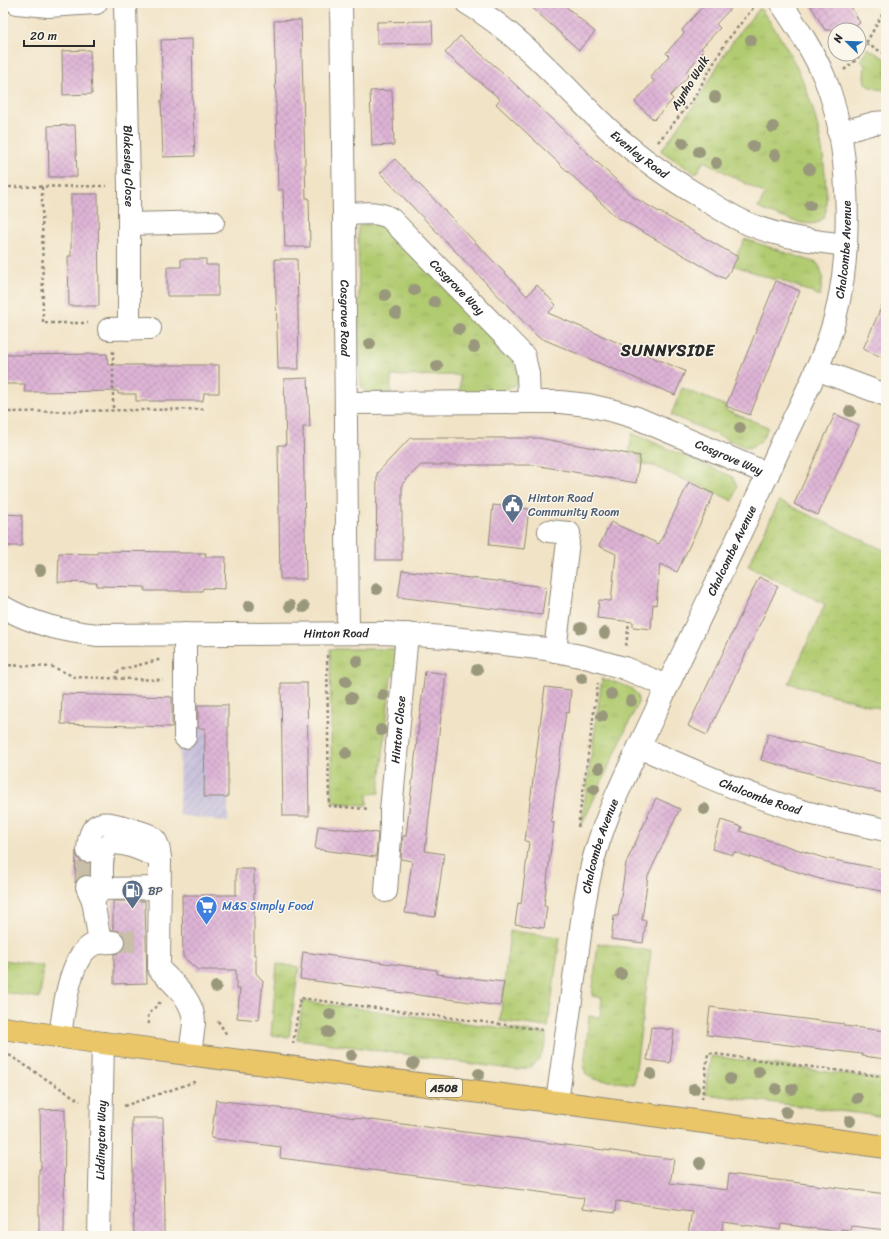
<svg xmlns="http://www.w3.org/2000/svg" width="889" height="1239" viewBox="0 0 889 1239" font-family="Sriracha,sans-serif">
<defs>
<pattern id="industrial-furrows" width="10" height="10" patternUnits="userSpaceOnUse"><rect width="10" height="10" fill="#c6c0da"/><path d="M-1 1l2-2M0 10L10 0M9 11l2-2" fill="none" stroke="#aaa5bb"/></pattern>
<pattern id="grass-tufts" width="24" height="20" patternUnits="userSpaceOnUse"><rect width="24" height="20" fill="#b1cb70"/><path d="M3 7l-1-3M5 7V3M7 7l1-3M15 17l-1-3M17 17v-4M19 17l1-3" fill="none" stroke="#98ae61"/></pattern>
<pattern id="park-crowns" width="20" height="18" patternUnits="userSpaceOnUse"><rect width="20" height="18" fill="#b1cb70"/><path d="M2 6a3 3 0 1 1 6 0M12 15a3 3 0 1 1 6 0" fill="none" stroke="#98ae61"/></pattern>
<pattern id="building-cross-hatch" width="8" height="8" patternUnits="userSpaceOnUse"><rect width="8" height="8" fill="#deb4d6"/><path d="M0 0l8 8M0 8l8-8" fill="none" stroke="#bf9bb8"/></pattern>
</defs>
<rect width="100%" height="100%" fill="#fbf7ec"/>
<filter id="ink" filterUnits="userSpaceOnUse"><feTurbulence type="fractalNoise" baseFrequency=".025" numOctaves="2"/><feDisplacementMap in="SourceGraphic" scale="8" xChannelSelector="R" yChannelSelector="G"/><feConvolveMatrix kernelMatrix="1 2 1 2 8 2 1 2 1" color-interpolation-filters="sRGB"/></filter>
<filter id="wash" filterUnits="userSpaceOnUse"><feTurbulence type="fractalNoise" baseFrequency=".012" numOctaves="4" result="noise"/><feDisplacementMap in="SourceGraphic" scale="16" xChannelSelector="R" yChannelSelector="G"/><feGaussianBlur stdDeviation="0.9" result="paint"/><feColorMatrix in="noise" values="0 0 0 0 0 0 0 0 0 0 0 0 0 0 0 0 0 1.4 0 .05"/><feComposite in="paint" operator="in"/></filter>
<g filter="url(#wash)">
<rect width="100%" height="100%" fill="#f1e3c6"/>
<!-- industrial -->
<path fill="url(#industrial-furrows)" d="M 180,704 L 229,704 L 228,822 L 179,815 Z"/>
<!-- grass -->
<path fill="url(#grass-tufts)" stroke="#6e7b4e" d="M 760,8 C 770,21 779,35 787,49 C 815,96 828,157 826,211 C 824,216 823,219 819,222 C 805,229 772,213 758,208 L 765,194 L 704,161 L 696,174 L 661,151 L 697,101 L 727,50 L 741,30 Z
M 867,48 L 886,59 L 886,90 C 866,88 862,87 865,66 L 861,60 Z
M 363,224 L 383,224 L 511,359 C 523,373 521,387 501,392 C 490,395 472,393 460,393 L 460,375 L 391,376 L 391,393 C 380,393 361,397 360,381 L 358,234 L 358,227 Z
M 745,239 L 817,263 C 825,273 822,284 820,296 L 776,278 L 775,280 L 733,265 L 737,257 L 736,256 Z
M 682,388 L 726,406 L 725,410 L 768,427 C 764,437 759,447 747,448 L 671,415 Z
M 632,433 L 733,477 L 737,486 L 733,501 L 690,481 L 689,482 L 653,466 L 639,463 L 640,456 L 629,454 Z
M 330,649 L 394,649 L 396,651 L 400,667 L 391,678 L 379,793 L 368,794 L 367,805 L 332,803 Z
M 602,679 C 615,683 640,685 638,703 L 581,827 Z
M 510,931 L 560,937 L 548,1027 L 500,1021 Z
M 598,943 L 651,951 L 634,1084 L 593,1079 L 586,1074 L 584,1068 L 589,1016 L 600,1017 L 602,998 L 592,996 Z
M 3,960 L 43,966 L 40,998 L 3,992 Z
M 277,964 L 299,967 L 289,1037 L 271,1035 Z
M 303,1001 L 547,1034 C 544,1055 539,1068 516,1070 L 297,1039 Z
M 711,1056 L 886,1080 L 886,1117 L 705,1094 Z"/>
<!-- park -->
<path fill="url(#park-crowns)" stroke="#6e7b4e" d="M 779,501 L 886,551 L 886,710 L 789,683 L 825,604 L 748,566 Z"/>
<g id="blocks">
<!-- building -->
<path fill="url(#building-cross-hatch)" d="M 527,3 L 562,3 L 595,32 L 579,50 Z
M 706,3 L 736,3 L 716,24 L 720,28 L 701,48 L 704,51 L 686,72 L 689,75 L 670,96 L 673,99 L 654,120 L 635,102 L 654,81 L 650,77 L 669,56 L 666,53 L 684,33 L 682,30 Z
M 809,3 L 849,3 L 860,23 L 848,30 L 825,30 Z
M 301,20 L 306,198 L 309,198 L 310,247 L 285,247 L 283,190 L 278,190 L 274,21 Z
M 432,21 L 433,43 L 377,44 L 377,22 Z
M 460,36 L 502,72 L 635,198 L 738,257 L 725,279 L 615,216 L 496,104 L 500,99 L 445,53 Z
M 192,39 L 193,91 L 192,91 L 195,156 L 163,157 L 161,100 L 163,100 L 161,40 Z
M 90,50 L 92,94 L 63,95 L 62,51 Z
M 392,90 L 394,145 L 372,146 L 370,91 Z
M 75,125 L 77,177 L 49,177 L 48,126 Z
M 395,159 L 527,296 L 537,285 L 556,305 L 548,313 L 685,371 L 675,395 L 538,337 L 380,173 Z
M 71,194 L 98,194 L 99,306 L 69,306 L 68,256 L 71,256 Z
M 181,259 L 206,259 L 206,265 L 218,265 L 218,296 L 167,296 L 167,267 L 181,267 Z
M 275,259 L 297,259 L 299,369 L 278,369 Z
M 776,281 L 800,291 L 750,415 L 726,406 Z
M 886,296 L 886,359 L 863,349 Z
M 107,354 L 108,365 L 219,365 L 219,393 L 204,393 L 203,401 L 136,401 L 136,394 L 118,394 L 118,391 L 25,392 L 25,384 L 6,384 L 6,355 Z
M 308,378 L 310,427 L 303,427 L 306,579 L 280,579 L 278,445 L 286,445 L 284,379 Z
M 835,414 L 859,425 L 818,515 L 794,504 Z
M 410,438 L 538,438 L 640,456 L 636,483 L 534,465 L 421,465 L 402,484 L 402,560 L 376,560 L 377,473 Z
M 689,482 L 714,494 L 677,572 L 660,564 L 656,605 L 653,604 L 651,629 L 633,627 L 633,622 L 597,618 L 599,600 L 611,601 L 616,554 L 599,546 L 611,522 L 659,544 Z
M 493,505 L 529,509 L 524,549 L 489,545 Z
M 3,514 L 22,515 L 22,546 L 3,546 Z
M 97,551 L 179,552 L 179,553 L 206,553 L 205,557 L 226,557 L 225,589 L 203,588 L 202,591 L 145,591 L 145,587 L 97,586 L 97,583 L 58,582 L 59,553 L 97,554 Z
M 402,570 L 546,587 L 542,615 L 398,597 Z
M 759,577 L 778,586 L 707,735 L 688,726 Z
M 425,671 L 446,674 L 425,851 L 444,854 L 435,917 L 405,913 L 412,861 L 401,859 L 403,836 L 406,836 Z
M 281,683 L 307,683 L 309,816 L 283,816 Z
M 545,687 L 571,690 L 569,713 L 566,712 L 551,821 L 554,822 L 544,906 L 547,907 L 544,928 L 515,924 L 518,903 L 521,904 L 529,842 L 525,841 Z
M 62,694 L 172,697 L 172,727 L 61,724 Z
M 198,705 L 228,705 L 228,797 L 204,797 L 205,728 L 198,728 Z
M 768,734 L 886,765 L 886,794 L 761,760 Z
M 656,798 L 680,809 L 648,876 L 642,920 L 646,920 L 643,943 L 611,939 L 614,916 L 618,916 L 626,863 Z
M 721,820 L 742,827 L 740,831 L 824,858 L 886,870 L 886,892 L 820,879 L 734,852 L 733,855 L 712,849 Z
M 318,826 L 378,833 L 376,857 L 315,849 Z
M 76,851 L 77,856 L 80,861 L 86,863 L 90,863 L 89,875 L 81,876 L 77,880 L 75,883 Z
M 236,869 L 254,869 L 254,955 L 256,955 L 256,973 L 263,981 L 259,1020 L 237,1018 L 240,989 L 236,989 L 236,970 L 198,970 L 183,957 L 182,895 L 236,895 Z
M 113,901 L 145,901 L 147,983 L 114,984 L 114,954 L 120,953 L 124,949 L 125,942 L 124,936 L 120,931 L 113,930 Z
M 303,952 L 437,970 L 437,974 L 504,982 L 500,1006 L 300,979 Z
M 710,1007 L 844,1024 L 844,1026 L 886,1031 L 886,1059 L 862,1056 L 862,1054 L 707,1035 Z
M 651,1027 L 674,1030 L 670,1063 L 647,1060 Z
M 216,1100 L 674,1159 L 670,1183 L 727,1190 L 729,1174 L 886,1194 L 886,1230 L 851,1226 L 850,1230 L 841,1229 L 841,1232 L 781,1224 L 780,1230 L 723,1222 L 721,1236 L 700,1236 L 688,1234 L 692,1211 L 616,1201 L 615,1213 L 582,1209 L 584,1198 L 280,1158 L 281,1147 L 211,1138 Z
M 65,1109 L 64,1236 L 39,1236 L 39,1169 L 41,1169 L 40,1110 Z
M 132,1118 L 163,1118 L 165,1222 L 164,1222 L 164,1236 L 134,1236 Z"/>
</g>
</g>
<g filter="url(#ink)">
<use href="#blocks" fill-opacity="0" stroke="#8e8778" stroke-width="1"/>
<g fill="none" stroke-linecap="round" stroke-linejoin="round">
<!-- minor-tunnel -->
<path stroke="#c9bea7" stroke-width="22" stroke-dasharray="22 11" stroke-linecap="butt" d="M 87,884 L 88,851
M 113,942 L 147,941"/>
<defs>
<g id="minor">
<path d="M 17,3 L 48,6 L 96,3"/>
<path id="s1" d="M 125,3 L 129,186 L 129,329"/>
<path id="s2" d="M 341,3 L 344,214 L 348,633"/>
<path id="s3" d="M 467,3 C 517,33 557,78 598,119 C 629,150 664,175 701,197 C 717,207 732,217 749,224 C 779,237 813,241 846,245"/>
<path d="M 839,133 L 874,123 L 886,122"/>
<path id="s4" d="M 344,214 C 360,214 378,210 391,219 L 524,356 L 528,374 L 529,402"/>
<path d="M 129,224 L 213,222"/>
<path d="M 109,329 L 150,328"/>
<path d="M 816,369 L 886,395"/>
<path id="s5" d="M 346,403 L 529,402 L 560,402 L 588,405 L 614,411 L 637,418 L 768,474"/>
<path d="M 549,531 L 569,533 L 555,651"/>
<path id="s6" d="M 3,607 C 35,625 63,631 98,635 L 385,633 L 445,637 L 546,649 L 585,657 L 624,668 L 667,686"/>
<path d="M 185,737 L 185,634"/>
<path id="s7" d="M 639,747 C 693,770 746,795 802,811 C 830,819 858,824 886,830"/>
<path d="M 88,851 C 89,815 107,822 133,830 C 140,832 150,834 155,840 C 159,845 159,852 160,858 L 159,969 C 174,984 194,1000 194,1023 C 193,1034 191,1044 190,1055"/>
<path d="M 87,887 L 93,900 L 100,943"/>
<path d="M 102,889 C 103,875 98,852 111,843 C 129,843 144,851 160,858"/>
<path id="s8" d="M 386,891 L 391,824 L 391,811 L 407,634"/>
<path d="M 93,900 L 102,889 L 160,888"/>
<path d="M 60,1037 C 63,1013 69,961 89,947 C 96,942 105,942 113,942"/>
<path id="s9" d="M 557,1102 L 584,906 C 587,889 590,871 595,854 C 609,805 633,760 654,715 C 696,624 740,536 781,445 C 802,400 828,354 838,305 C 852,241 850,140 825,79 C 814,52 797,27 781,3"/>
<path id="s10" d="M 99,1236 L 103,1043"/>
</g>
<path id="highway" d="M 3,1028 L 103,1043 L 557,1102 L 886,1147"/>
</defs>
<!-- minor casing -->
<use href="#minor" stroke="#8e8778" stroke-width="24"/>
<!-- highway casing -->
<use href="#highway" stroke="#8e8778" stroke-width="24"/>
<!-- path -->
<path stroke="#8e8778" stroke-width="2.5" stroke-dasharray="3 3" stroke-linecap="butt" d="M 866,44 L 886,54
M 844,70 L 857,59 L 886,8
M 658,142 L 692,101 L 726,42 L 757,3
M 3,187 L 106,186
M 42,187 L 43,323 L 88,323
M 113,351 L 113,410
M 3,414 L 7,412 L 204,409
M 626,646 L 629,622
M 327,655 L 329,806 L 369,809
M 3,665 L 53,667 L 75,677 L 163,680
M 116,679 L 117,673 L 120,670 L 162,659
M 578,827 L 598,683
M 218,1021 L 227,1035
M 149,1024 L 148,1015 L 160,1002
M 293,1044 L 300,998 L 544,1030
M 9,1055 L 80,1101
M 702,1099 L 708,1053 L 886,1077
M 124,1106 L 197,1081"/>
<!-- minor -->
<use href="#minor" stroke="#fff" stroke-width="22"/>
<!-- highway -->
<use href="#highway" stroke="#eac669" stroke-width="22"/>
</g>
<!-- trees -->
<g fill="#9a987c">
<circle cx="751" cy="40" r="6"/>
<circle cx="715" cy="97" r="6"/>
<circle cx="773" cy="127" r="6"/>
<circle cx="683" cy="143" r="6"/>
<circle cx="753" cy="146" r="6"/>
<circle cx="699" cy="152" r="6"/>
<circle cx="775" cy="155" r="6"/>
<circle cx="716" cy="163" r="6"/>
<circle cx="809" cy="169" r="6"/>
<circle cx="810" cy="205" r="6"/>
<circle cx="414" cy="290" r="6"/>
<circle cx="385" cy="295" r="6"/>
<circle cx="434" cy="302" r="6"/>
<circle cx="396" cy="313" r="6"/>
<circle cx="459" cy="329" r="6"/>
<circle cx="370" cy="344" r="6"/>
<circle cx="474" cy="347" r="6"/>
<circle cx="437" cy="366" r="6"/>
<circle cx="850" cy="411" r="6"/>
<circle cx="740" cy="428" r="6"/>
<circle cx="40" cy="570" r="6"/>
<circle cx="377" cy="589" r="6"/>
<circle cx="249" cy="606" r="6"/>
<circle cx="290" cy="606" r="6"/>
<circle cx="304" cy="607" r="6"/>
<circle cx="581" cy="628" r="6"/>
<circle cx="605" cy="633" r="6"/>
<circle cx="357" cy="661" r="6"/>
<circle cx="477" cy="670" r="6"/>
<circle cx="582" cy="678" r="6"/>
<circle cx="346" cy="681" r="6"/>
<circle cx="611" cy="694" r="6"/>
<circle cx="383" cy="695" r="6"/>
<circle cx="351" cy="698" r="6"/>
<circle cx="631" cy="701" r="6"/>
<circle cx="602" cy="716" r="6"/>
<circle cx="381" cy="730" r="6"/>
<circle cx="346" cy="753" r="6"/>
<circle cx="599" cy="768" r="6"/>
<circle cx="594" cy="789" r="6"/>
<circle cx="704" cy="809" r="6"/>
<circle cx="621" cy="974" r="6"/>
<circle cx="216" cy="987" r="6"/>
<circle cx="330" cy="1014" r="6"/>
<circle cx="328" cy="1032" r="6"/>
<circle cx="351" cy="1055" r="6"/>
<circle cx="413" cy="1064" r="6"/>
<circle cx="759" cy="1072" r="6"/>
<circle cx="479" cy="1074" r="6"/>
<circle cx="651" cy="1074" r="6"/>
<circle cx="730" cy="1079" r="6"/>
<circle cx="694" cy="1089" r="6"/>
<circle cx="776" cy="1089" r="6"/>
<circle cx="792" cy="1089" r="6"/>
<circle cx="857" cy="1098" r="6"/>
<circle cx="786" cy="1112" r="6"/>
<circle cx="850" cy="1121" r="6"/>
<circle cx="700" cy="1163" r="6"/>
</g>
</g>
<!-- icons -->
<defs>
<symbol id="civic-pin" viewBox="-11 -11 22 30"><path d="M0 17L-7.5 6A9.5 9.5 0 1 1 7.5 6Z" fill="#5c6f8a" stroke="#fbf7ec"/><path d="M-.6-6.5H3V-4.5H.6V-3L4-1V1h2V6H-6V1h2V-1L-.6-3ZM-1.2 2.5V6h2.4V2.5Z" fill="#fff"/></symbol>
<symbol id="fuel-pin" viewBox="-11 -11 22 30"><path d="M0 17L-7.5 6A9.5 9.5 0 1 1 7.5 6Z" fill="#5c6f8a" stroke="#fbf7ec"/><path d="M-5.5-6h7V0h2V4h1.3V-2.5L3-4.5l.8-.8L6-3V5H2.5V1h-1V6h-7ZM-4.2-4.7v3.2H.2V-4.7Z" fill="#fff"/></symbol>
<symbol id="supermarket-pin" viewBox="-11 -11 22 30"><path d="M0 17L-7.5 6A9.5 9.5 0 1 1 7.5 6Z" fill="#3f7fe0" stroke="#fbf7ec"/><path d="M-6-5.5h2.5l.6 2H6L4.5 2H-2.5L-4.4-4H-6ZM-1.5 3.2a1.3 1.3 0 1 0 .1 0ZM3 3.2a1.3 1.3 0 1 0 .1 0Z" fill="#fff"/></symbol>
</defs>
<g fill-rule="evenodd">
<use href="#civic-pin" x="500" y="492" width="25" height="34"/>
<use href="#fuel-pin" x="120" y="878" width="25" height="34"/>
<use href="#supermarket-pin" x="194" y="894" width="25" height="34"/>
</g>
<g text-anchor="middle" stroke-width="3" stroke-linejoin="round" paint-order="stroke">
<!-- shield labels -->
<rect fill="#fbf7ec" stroke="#696865" stroke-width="1" x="426" y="1079" width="36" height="18" rx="3"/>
<g font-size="11" font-weight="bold" fill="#2b2b2b">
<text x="444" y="1092">A508</text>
</g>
<!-- street labels -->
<g font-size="12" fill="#2b2b2b" stroke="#fbf7ec">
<text transform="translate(690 83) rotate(-58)" y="4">Aynho Walk</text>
<text dy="4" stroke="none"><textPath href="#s3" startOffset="230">Evenley Road</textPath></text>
<text dy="4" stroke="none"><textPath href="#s1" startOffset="163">Blakesley Close</textPath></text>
<text dy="4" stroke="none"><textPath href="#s9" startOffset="908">Chalcombe Avenue</textPath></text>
<text dy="4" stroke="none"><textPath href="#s4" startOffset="143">Cosgrove Way</textPath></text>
<text dy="4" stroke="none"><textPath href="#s2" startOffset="315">Cosgrove Road</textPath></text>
<text dy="4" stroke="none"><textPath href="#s5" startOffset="393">Cosgrove Way</textPath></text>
<text dy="4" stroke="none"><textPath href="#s9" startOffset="584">Chalcombe Avenue</textPath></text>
<text dy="4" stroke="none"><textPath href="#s6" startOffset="338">Hinton Road</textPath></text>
<text dy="4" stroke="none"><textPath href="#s8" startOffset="162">Hinton Close</textPath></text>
<text dy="4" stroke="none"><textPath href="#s7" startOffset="131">Chalcombe Road</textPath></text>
<text dy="4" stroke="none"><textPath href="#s9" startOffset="260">Chalcombe Avenue</textPath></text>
<text dy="4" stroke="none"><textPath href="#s10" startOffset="96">Liddington Way</textPath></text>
</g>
<!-- service labels -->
<g font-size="12" fill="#4e5e75" stroke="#fbf7ec" text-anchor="start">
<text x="528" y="502">Hinton Road<tspan x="528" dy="14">Community Room</tspan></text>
<text x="148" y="895">BP</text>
</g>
<!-- shop labels -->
<g font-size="12" fill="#366cbe" stroke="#fbf7ec" text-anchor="start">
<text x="222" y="910">M&amp;S Simply Food</text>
</g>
<!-- district labels -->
<g font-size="16" font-weight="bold" letter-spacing="1" fill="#2b2b2b" stroke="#fbf7ec">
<text x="668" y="356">SUNNYSIDE</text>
</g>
</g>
<!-- margin -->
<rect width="889" height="1239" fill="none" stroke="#fbf7ec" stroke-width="16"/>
<!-- north arrow -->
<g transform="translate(847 42) rotate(293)"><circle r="19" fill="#fbf7ec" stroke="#a8a59f"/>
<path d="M0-3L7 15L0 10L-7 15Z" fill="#1f6fb2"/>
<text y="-6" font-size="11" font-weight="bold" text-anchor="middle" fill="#2b2b2b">N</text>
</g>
<!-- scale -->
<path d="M24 40v6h70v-6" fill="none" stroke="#2b2b2b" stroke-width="2"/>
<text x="30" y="40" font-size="12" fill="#2b2b2b" stroke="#fbf7ec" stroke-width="3" paint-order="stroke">20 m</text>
</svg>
